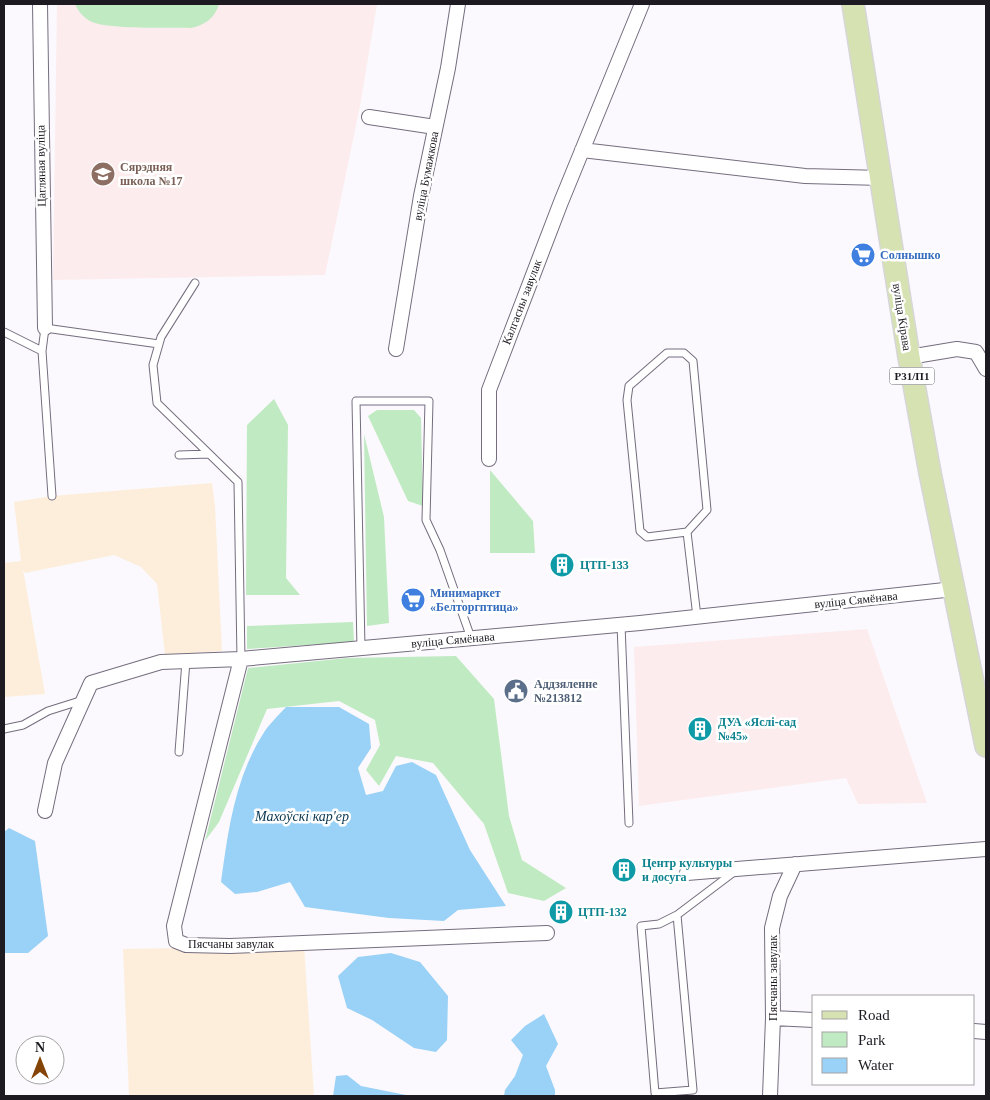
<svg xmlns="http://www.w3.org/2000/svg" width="990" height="1100" viewBox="0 0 990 1100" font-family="Georgia,serif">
<rect width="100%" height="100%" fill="#fbf9fd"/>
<!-- industrial -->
<path fill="#fdeedb" d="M 212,483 L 215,506 L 222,651 L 165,655 L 157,584 L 141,567 L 114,555 L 25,573 L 23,569 L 45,694 L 4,697 L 4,563 L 21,561 L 14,502 L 52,496 Z
M 304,946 L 314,1096 L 129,1096 L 123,949 Z"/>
<!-- education -->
<path fill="#fcecee" d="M 57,4 L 377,4 L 360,106 L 325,275 L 53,280 Z
M 867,629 L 927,803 L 858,804 L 846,778 L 639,806 L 634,647 Z"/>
<!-- green -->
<path fill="#c0eac2" d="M 75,4 L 219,4 C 215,18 205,25 191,28 C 168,27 107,30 90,21 C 83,17 78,11 75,4 Z
M 274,399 L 288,425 L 286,578 L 300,595 L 246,595 L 247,425 Z
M 377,410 L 414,410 L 421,418 L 423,506 L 408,501 L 368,416 Z
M 364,434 L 384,517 L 389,623 L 367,626 Z
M 490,470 L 533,521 L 535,553 L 490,553 Z
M 353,622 L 354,642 L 247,649 L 247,626 Z
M 456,656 L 494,699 L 509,816 L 522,860 L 566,888 L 544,901 L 508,893 L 484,824 L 433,763 L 396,756 L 379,786 L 366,770 L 380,745 L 375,720 L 339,701 L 267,709 L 219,822 L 205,841 L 248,668 L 347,658 Z"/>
<!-- water -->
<path fill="#9ad1f7" d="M 286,707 L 339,707 L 369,724 L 371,748 L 358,768 L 366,795 L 383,791 L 396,766 L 412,762 L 436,775 L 470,850 L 506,906 L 458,910 L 444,921 L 389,918 L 305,907 L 290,882 L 257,892 L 235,894 L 221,882 C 228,831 235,778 263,734 C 269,724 278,716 286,707 Z
M 9,828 L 35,841 L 48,936 L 28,953 L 4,953 L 4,832 Z
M 391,953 L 420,962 L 448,996 L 447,1040 L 436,1052 L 414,1048 L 372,1020 L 347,1008 L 338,976 L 358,957 Z
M 544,1014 L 558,1044 L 546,1066 L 555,1090 L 555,1096 L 504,1096 L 505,1090 L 515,1076 L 523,1055 L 511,1040 L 525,1026 Z
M 347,1075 L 361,1086 L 411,1096 L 333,1096 L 336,1076 Z"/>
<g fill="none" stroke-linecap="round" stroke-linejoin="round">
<defs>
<path id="lane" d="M 195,283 L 161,337 L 153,365 L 157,403 L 238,482 L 241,659
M 4,332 L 42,351
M 179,455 L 209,454
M 52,496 L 42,351 L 45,328 L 159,344
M 687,532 L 707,510 L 693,361 L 684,353 L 667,353 L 629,386 L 627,400 L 640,531 L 647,537 L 687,532 L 697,617
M 621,625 L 629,823
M 361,648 L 356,401 L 429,401 L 426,520 L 440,550 L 471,638
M 4,729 L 23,725 L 48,711 L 83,700
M 179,752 L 186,661
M 677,915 L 659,924 L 641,926 L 655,1093 L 693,1090 L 677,915 L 734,872"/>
<path id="street" d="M 40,4 L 45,328
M 369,117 L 435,127
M 582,150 L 805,176 L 882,178
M 396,349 L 421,196 L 448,68 L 458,4
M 909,357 L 957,349 L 976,352 L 986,369
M 489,459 L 489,390 L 561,202 L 642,4
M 241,659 L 174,926 L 176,941 L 186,945 L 230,946 L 547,933
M 45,811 L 55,763 L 91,683 L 161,662 L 241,659 L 640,623 L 954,589
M 687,873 L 986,849
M 773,1018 L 814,1020
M 974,1031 L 986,1032
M 770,1096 L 773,1018 L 772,928 L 780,896 L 795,864"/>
<path id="primary" d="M 853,4 L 909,357 L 930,473 L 986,746"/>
</defs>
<!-- lane casing -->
<use href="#lane" stroke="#756d7e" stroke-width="9"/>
<!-- street casing -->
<use href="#street" stroke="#756d7e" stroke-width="16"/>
<!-- primary casing -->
<use href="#primary" stroke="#d6d6d7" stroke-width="24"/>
<!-- lane -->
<use href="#lane" stroke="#fff" stroke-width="7"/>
<!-- street -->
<use href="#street" stroke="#fff" stroke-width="14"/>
<!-- primary -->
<use href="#primary" stroke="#d7e2b2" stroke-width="21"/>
</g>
<!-- icons -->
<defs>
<symbol id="school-disc" viewBox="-11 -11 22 22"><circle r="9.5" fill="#8d6e63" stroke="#fff"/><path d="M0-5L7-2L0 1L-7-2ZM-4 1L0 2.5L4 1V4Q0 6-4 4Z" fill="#fff"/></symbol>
<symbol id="supermarket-disc" viewBox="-11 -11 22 22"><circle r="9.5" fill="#3f7fe0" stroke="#fff"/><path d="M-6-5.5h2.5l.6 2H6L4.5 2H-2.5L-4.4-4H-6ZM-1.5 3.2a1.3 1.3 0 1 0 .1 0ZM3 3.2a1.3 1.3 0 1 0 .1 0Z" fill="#fff"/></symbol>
<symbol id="building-disc" viewBox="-11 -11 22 22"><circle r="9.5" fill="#0f9aa8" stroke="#fff"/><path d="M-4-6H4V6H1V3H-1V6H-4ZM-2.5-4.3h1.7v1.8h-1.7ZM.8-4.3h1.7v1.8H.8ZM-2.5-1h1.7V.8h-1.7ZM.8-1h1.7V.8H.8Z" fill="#fff"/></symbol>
<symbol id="civic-disc" viewBox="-11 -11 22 22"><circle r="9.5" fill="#5c6f8a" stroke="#fff"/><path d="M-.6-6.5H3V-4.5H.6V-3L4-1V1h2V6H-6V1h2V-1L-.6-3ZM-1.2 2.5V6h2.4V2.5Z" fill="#fff"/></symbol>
</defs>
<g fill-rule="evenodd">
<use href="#school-disc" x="89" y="160" width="28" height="28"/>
<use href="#supermarket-disc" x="849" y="241" width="28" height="28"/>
<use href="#building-disc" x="548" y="551" width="28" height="28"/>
<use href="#supermarket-disc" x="399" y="586" width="28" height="28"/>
<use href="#civic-disc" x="502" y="677" width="28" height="28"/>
<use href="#building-disc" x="686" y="715" width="28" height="28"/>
<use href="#building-disc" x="610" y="856" width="28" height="28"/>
<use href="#building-disc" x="547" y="898" width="28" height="28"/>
</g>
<g text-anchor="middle" stroke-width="5" stroke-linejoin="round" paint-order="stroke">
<!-- shield labels -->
<rect fill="#fff" stroke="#615f64" stroke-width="1" x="889.5" y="367.5" width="45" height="17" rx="4"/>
<g font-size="11" font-weight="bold" fill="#1d1a21">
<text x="912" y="380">Р31/П1</text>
</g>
<!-- street labels -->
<g font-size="12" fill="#1d1a21" stroke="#fff">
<text transform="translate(41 166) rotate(-91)" y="4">Цагляная вуліца</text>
<text transform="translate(426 176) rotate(-79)" y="4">вуліца Бумажкова</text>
<text transform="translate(522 302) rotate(-69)" y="4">Калгасны завулак</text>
<text transform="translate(902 317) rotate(81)" y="4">вуліца Кірава</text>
<text transform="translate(856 600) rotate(-6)" y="4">вуліца Сямёнава</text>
<text transform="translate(453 640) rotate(-5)" y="4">вуліца Сямёнава</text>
<text x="231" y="948">Пясчаны завулак</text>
<text transform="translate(773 978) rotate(-90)" y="4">Пясчаны завулак</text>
</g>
<!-- education labels -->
<g font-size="12" font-weight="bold" fill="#785e54" stroke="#fff" text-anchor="start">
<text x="120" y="171">Сярэдняя<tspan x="120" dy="14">школа №17</tspan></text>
</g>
<!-- shop labels -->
<g font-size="12" font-weight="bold" fill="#366cbe" stroke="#fff" text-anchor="start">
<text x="880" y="259">Солнышко</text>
<text x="430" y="597">Минимаркет<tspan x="430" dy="14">«Белторгптица»</tspan></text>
</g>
<!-- culture labels -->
<g font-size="12" font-weight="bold" fill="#0d838f" stroke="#fff" text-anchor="start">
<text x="580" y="569">ЦТП-133</text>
<text x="718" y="726">ДУА «Яслі-сад<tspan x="718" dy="14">№45»</tspan></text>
<text x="642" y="867">Центр культуры<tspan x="642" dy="14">и досуга</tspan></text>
<text x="578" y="916">ЦТП-132</text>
</g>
<!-- service labels -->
<g font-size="12" font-weight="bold" fill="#4e5e75" stroke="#fff" text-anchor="start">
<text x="534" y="688">Аддзяленне<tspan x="534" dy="14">№213812</tspan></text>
</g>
<!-- water labels -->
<g font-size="14" font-style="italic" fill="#093650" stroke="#fff">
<text x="302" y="821">Махоўскі кар'ер</text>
</g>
</g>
<!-- border -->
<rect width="990" height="1100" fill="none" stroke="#1d1a21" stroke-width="10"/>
<!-- legend -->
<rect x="812" y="995" width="162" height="90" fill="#ffffff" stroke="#a5a3a6"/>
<rect x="822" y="1011" width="25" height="8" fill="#d7e2b2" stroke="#a5a3a6"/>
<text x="858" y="1020" font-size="15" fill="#1d1a21">Road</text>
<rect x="822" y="1032" width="25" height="15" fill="#c0eac2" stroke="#a5a3a6"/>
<text x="858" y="1045" font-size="15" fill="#1d1a21">Park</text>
<rect x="822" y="1058" width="25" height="15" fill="#9ad1f7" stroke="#a5a3a6"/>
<text x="858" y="1070" font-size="15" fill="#1d1a21">Water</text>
<!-- north arrow -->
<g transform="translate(40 1060)"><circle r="24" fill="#ffffff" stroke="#a5a3a6"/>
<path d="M0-4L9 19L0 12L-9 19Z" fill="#834406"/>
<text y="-8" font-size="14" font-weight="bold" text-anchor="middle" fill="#1d1a21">N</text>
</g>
</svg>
